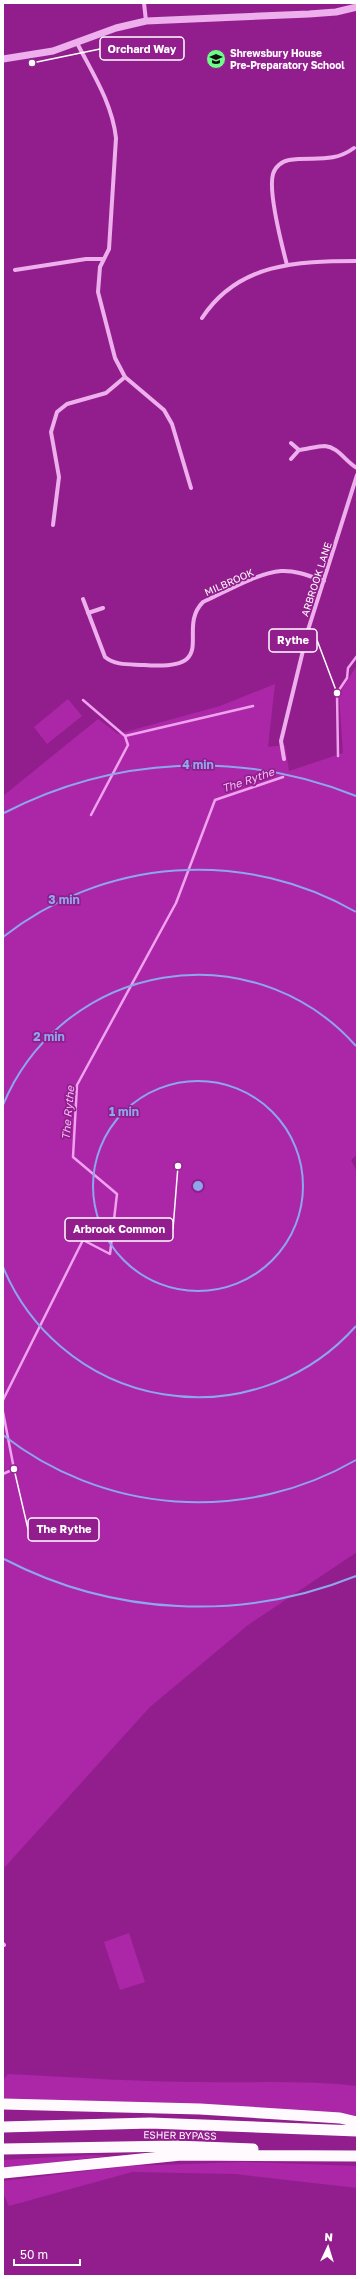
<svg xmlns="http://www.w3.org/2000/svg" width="360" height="2279" viewBox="0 0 360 2279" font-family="'Golos Text',sans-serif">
<rect width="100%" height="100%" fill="#921e8e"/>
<!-- green -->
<path fill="#ab27a8" d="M 357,665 L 357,1155 L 351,1160 L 357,1172 L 357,1552 L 248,1625 L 150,1707 L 3,1869 L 3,796 L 98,719 L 118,734 L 220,706 L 275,684 L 268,747 L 285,745 L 289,771 L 343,753 L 339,694 Z
M 68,699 L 82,716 L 47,744 L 34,727 Z
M 129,1933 L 145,1982 L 120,1990 L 104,1942 Z
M 8,2074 C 72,2077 137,2082 202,2082 C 254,2083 306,2080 357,2086 L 357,2116 L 3,2099 L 3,2080 Z
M 92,2155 L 108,2156 L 3,2168 L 3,2160 Z
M 244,2162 L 357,2166 L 357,2188 L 235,2174 L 132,2172 L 9,2206 L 3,2193 L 3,2181 L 128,2166 Z"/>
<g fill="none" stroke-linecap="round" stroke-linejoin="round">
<!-- stream -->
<path stroke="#f0a2ef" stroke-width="2.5" d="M 83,700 L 125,736 L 128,745 L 91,815
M 125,736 L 253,706
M 338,756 L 337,693 L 347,678 L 348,668 L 357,656
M 3,1400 L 83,1240 L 110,1254 L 117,1194 L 73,1157 L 77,1085 L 176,903 L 215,800 L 283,777
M 3,1412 L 14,1469 L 3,1474"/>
<!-- minor -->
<path stroke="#eeafed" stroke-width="4" d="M 144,3 L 146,21
M 77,43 C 93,74 112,103 116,138 L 109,249 L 100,267 L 98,292 L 115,358 L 125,377
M 287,265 C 282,246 268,192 273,174 C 275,167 282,161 289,160 C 313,156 332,164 354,148
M 15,270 L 86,259 L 104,259
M 202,318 C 238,263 297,261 357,261
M 291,443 L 299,450
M 291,459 L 299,450 C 308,449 317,446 325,446 C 338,447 346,462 357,468
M 53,525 L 59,477 L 51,432 L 57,412 L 67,404 L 106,393 L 125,377 L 164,410 L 172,424 L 191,488
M 83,599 L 105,657 C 116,666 131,664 144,665 C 223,671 175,630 203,602 C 225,592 257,573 281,571 C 295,570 310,576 324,581
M 88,613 L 103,608
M 284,759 L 281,741 L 308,630 L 357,475
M 3,1944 L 4,1945"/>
<!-- tertiary -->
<path stroke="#eeafed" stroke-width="7" d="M 3,59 L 53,51 L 116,28 L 146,21 L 309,14 L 336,12 L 357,7"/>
<!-- trunk -->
<path stroke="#fffafe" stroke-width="11" d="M 3,2104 L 200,2109 L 340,2118 L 357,2122
M 3,2127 L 150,2123 L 357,2131
M 3,2149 L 176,2146 L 253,2149
M 3,2173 L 181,2155 L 357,2156"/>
</g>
<!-- distance rings -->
<g fill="none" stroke="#8ea6ec" stroke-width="2">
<circle cx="198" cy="1186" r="105"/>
<path d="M356 1326A211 211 0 0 1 3 1267M3 1105A211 211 0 0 1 356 1046"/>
<path d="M356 1460A316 316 0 0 1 3 1435M3 937A316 316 0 0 1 356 912"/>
<path d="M356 1576A421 421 0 0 1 4 1559M4 813A421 421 0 0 1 356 796"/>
</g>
<!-- icons -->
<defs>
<symbol id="school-disc" viewBox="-11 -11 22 22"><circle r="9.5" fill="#6efd88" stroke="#921e8e"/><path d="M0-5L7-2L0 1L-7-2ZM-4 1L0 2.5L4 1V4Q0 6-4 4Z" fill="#111"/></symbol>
</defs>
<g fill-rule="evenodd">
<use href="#school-disc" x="205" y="48" width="22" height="22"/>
</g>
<g text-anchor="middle" stroke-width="3.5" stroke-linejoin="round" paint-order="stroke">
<!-- poi labels -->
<g font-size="10" font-weight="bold" fill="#fff" stroke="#921e8e" text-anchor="start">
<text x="230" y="57">Shrewsbury House<tspan x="230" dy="12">Pre-Preparatory School</tspan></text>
</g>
<!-- street labels -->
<g font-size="10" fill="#fff" stroke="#921e8e">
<text transform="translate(316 579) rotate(-72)" y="4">ARBROOK LANE</text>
<text transform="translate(229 582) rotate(-24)" y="4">MILBROOK</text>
<text transform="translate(180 2135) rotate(1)" y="4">ESHER BYPASS</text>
</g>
<!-- water labels -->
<g font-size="11" font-style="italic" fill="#f5bbf4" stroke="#921e8e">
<text transform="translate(248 780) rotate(-19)" y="4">The Rythe</text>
<text transform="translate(68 1113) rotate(-85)" y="4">The Rythe</text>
</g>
</g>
<circle cx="198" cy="1186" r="6" fill="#8ea6ec" stroke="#921e8e" stroke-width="2"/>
<g font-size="12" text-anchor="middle" font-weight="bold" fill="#8ea6ec" stroke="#921e8e" stroke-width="3.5" stroke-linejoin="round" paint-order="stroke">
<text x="198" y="769">4 min</text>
<text x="64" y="904">3 min</text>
<text x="49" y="1041">2 min</text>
<text x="124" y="1116">1 min</text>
</g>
<!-- callouts -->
<path fill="none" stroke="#fff" stroke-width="1.5" d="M32 63L100 49M337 693L317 640M178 1166L173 1229M14 1469L28 1529"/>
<g fill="#fff" stroke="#921e8e" stroke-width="1.5">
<circle cx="32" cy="63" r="4"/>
<circle cx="337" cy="693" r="4"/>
<circle cx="178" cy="1166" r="4"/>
<circle cx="14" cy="1469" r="4"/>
</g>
<g fill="#921e8e" stroke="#fff" stroke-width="1.5">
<rect x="100" y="37" width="84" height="23" rx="4"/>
<rect x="269" y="629" width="48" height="23" rx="4"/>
<rect x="65" y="1218" width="108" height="23" rx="4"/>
<rect x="28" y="1518" width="71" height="23" rx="4"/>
</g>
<g font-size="11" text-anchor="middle" font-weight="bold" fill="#fff">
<text x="142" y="53">Orchard Way</text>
<text x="293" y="644">Rythe</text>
<text x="119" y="1233">Arbrook Common</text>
<text x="64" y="1533">The Rythe</text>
</g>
<!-- border -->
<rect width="360" height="2279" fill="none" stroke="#ffffff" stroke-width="8"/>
<!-- north arrow -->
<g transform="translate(328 2247) rotate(4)" stroke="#921e8e" stroke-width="3" paint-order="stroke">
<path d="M0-3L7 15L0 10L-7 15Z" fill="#ffffff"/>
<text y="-6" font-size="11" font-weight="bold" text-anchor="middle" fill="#ffffff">N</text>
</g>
<!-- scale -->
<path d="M14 2259v6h66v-6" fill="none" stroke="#ffffff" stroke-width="2"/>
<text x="20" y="2259" font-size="12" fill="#ffffff" stroke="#921e8e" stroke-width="3" paint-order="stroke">50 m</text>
</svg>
